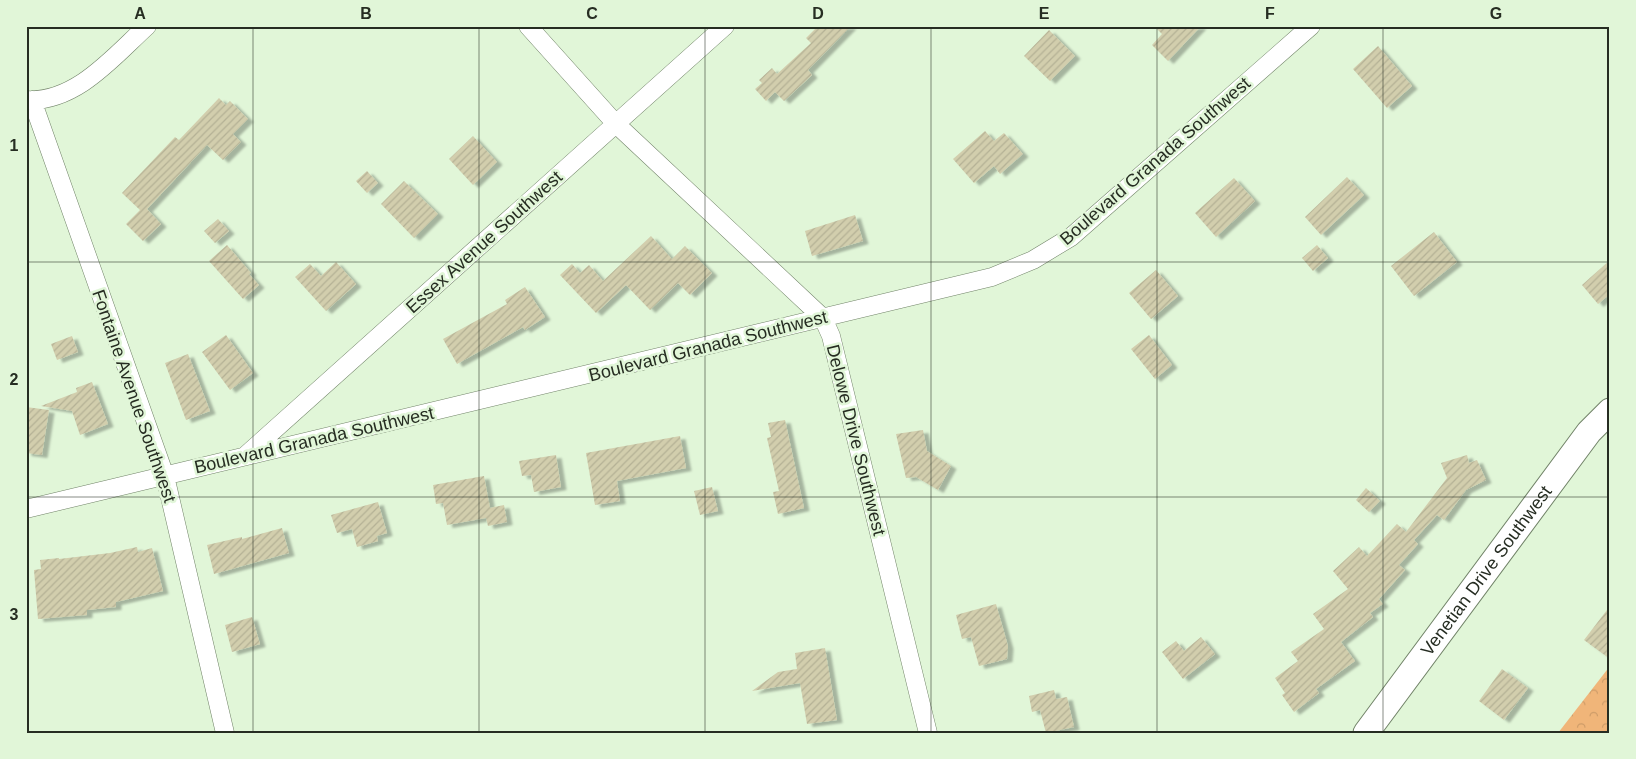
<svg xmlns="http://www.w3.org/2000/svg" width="1636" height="759" viewBox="0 0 1636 759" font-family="Arial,sans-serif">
<defs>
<pattern id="forest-crowns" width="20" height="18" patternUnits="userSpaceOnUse" patternTransform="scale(1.25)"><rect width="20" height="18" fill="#f0b579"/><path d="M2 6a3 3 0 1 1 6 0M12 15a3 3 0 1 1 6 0" fill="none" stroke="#ce9c68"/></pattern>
<pattern id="building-hatch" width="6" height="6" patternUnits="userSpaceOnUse" patternTransform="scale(1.25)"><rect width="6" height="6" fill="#d2cead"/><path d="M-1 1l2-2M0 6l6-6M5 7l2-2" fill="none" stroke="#b4b195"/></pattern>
<filter id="shadow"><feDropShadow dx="5.5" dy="3" stdDeviation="1" flood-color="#0004"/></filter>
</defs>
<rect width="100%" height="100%" fill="#e1f6d8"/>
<!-- forest -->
<path fill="url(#forest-crowns)" d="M 1610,666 L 1610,733 L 1558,733 Z"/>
<!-- building -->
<path fill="url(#building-hatch)" filter="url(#shadow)" d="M 818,26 L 851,26 L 808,70 L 812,75 L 784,101 L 775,92 L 766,101 L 755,89 L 762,83 L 759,80 L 772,68 L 777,74 L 811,43 L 806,38 Z
M 1154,26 L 1201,26 L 1168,61 L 1152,45 L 1162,34 Z
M 1049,30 L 1075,56 L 1050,81 L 1024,56 Z
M 1378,46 L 1412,86 L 1387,108 L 1353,69 Z
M 219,98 L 226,105 L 230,101 L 248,119 L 233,134 L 241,142 L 223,160 L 207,145 L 147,209 L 161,224 L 143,241 L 126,224 L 140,210 L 122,193 L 175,137 L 179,140 Z
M 985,131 L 994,141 L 1004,133 L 1023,154 L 1000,174 L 994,166 L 974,183 L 953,159 Z
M 473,136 L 497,162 L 473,185 L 449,159 Z
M 367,171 L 378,183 L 367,193 L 356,181 Z
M 1347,177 L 1364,195 L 1321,235 L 1305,217 Z
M 1234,178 L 1255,201 L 1216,237 L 1195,213 Z
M 404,181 L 438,214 L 414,238 L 381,204 Z
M 855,215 L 863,241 L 812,256 L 805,231 Z
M 218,219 L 229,231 L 215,243 L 204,231 Z
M 1434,232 L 1457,262 L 1414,296 L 1391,266 Z
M 651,236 L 672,259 L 685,246 L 712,273 L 690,295 L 678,283 L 650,310 L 626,285 L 596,313 L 560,275 L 572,264 L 580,273 L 589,265 L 603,281 Z
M 227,245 L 251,273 L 249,274 L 259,285 L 243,299 L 209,261 Z
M 1317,245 L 1328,258 L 1313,271 L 1302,258 Z
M 1610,260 L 1610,294 L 1598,304 L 1582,285 Z
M 336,262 L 356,284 L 326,311 L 295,277 L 310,264 L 321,276 Z
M 1156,270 L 1178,296 L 1151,319 L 1129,293 Z
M 525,287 L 545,317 L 525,330 L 523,327 L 457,364 L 443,339 L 507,304 L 505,300 Z
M 226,335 L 253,373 L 230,390 L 202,352 Z
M 1149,335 L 1172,365 L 1155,379 L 1131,349 Z
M 72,336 L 78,352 L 57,360 L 51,344 Z
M 188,354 L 210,411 L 186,420 L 165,363 Z
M 92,382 L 108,424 L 80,435 L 72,411 L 41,406 L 77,392 L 76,388 Z
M 26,407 L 49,410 L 42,455 L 26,453 Z
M 785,420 L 804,508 L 778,514 L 773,492 L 779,491 L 767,438 L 771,437 L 768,423 Z
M 923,430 L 927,451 L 951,466 L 938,490 L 916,477 L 906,478 L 896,434 Z
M 680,436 L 686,468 L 617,481 L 620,501 L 595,505 L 586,453 Z
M 556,455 L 561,487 L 534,492 L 531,475 L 522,476 L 519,461 Z
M 1467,455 L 1469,463 L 1477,460 L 1486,480 L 1466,490 L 1444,520 L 1437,515 L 1414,540 L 1418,544 L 1399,565 L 1405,570 L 1379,599 L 1383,604 L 1370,613 L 1373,617 L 1341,642 L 1355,661 L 1316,689 L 1319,693 L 1294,712 L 1282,695 L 1285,693 L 1275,678 L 1298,661 L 1291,652 L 1324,629 L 1313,614 L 1348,589 L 1333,571 L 1359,547 L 1367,556 L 1397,524 L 1406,532 L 1447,478 L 1441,463 Z
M 484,476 L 490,508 L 504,505 L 507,522 L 488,526 L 486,518 L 447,525 L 443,503 L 436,504 L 433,485 Z
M 712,487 L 718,511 L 700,515 L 694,491 Z
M 1366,488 L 1380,501 L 1369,512 L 1356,500 Z
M 378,502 L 387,533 L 377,536 L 378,541 L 357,547 L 352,529 L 337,533 L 331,515 Z
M 282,528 L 289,553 L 214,574 L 207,545 L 242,537 L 242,539 Z
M 137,547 L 138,552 L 152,548 L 163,591 L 116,602 L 116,607 L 87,610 L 87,615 L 38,619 L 34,570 L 41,569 L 40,560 L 59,558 L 59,559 L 110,553 Z
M 996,604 L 1008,646 L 1007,659 L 979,666 L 971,637 L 962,639 L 956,615 Z
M 1610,606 L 1610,659 L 1584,640 Z
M 252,617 L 260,644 L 232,652 L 225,625 Z
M 1201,637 L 1215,654 L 1183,679 L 1162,652 L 1176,641 L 1184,651 Z
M 825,648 L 837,720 L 807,724 L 800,683 L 752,691 L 778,672 L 797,669 L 795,653 Z
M 1502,669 L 1528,688 L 1504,720 L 1479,701 Z
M 1054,690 L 1056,699 L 1067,697 L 1074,727 L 1046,733 L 1040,710 L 1032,712 L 1029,696 Z"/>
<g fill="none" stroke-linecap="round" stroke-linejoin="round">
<defs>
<path id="street" d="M 528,26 L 616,124 L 823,318 L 831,336 L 928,733
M 26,100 C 76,103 114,56 147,26
M 32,100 L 165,476 L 225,733
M 245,456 L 725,26
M 26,509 L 992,277 L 1033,260 L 1071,237 L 1311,26"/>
<g id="secondary">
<path id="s1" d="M 1366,733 L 1589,432 L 1610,411"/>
</g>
</defs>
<!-- street casing -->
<use href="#street" stroke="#718368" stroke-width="19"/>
<!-- secondary casing -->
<use href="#secondary" stroke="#718368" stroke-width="27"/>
<!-- street -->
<use href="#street" stroke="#fff" stroke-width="18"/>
<!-- secondary -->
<use href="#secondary" stroke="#fff" stroke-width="25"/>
</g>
<!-- grid -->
<path fill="none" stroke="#262d22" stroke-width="1" stroke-opacity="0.55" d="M 253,26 L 253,733M 479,26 L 479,733M 705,26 L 705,733M 931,26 L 931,733M 1157,26 L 1157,733M 1383,26 L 1383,733M 26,262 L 1610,262M 26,497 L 1610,497"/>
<g text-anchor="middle" stroke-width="5" stroke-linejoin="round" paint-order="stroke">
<!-- street labels -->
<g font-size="18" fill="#262d22" stroke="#e1f6d8">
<text transform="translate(1155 161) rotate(-41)" y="6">Boulevard Granada Southwest</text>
<text transform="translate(484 242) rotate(-42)" y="6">Essex Avenue Southwest</text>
<text transform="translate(708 346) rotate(-14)" y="6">Boulevard Granada Southwest</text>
<text transform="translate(134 396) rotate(71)" y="6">Fontaine Avenue Southwest</text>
<text transform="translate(314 440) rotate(-13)" y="6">Boulevard Granada Southwest</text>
<text transform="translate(856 440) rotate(76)" y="6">Delowe Drive Southwest</text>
<text dy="6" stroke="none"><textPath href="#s1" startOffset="202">Venetian Drive Southwest</textPath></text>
</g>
</g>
<!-- border -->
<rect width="1636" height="759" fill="none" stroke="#e1f6d8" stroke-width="55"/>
<rect x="28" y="28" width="1580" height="704" fill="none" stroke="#262d22" stroke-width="2"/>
<g font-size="16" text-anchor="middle" font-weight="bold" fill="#262d22">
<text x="140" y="19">A</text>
<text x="366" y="19">B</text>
<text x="592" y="19">C</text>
<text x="818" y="19">D</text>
<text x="1044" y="19">E</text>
<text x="1270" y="19">F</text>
<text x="1496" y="19">G</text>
<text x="14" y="151">1</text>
<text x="14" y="385">2</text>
<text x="14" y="620">3</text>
</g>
</svg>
